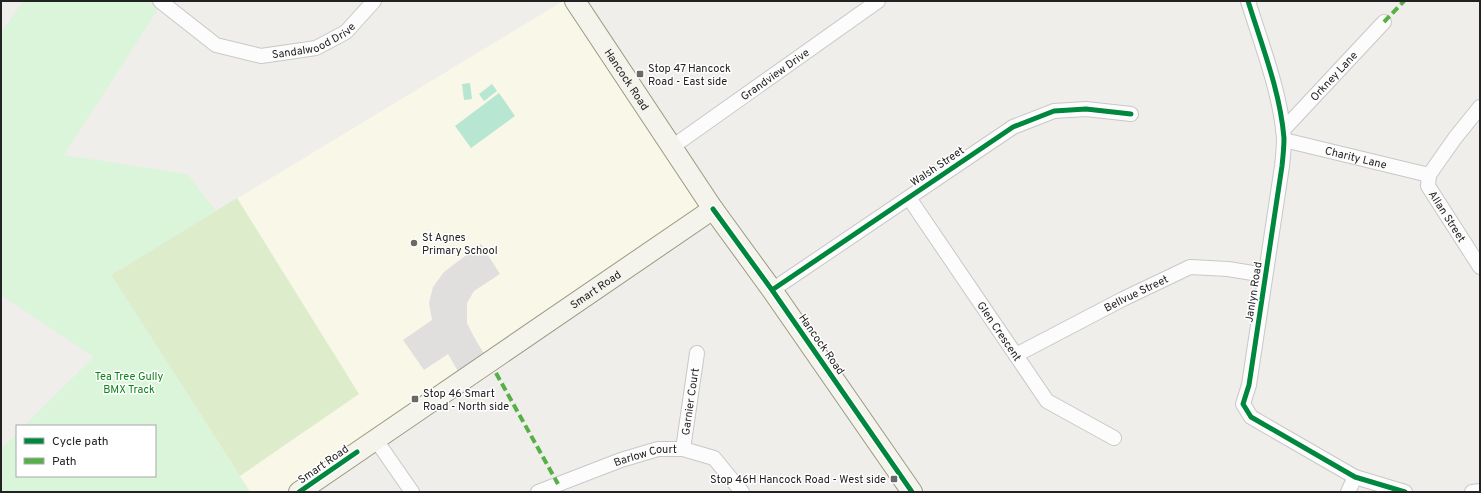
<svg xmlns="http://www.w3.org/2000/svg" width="1481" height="493" viewBox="0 0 1481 493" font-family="Overpass,sans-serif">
<rect width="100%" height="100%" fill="#f0eeeb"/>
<!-- education -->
<path fill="#f8f7e8" d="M 563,1 L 575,1 L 713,209 L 300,492 L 250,492 L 111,275 Z"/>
<!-- grass -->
<path fill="#ddeccb" d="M 237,198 L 359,394 L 240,476 L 111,275 Z"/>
<!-- park -->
<path fill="#daf5da" d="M 23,1 L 160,1 L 162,3 L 64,155 L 187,174 L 216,211 L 111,275 L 250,492 L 1,492 L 1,449 L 17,433 L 17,476 L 155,476 L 155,426 L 24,426 L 94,357 L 1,295 L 1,33 Z"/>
<!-- pitch -->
<path fill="#b7e6d2" d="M 470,83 L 472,99 L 464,100 L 462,84 Z
M 492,84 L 497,91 L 484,101 L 479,94 Z
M 499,93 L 515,116 L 471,148 L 455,126 Z"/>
<!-- parking -->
<path fill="#e0dfde" d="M 481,244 L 500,274 L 474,291 L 467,303 L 467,323 L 474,337 L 489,362 L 463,380 L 448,354 L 424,370 L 403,340 L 432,320 L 429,303 L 433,287 L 444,272 Z"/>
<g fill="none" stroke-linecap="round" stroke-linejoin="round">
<defs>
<g id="street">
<path id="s1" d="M 160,1 L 216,45 L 261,56 L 316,48 L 346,32 L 374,1"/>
<path d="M 1248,1 C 1262,46 1280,91 1284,138 C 1284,147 1283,157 1282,166 L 1249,385 L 1243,404 L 1251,417 L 1355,477 L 1405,492"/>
<path id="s2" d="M 1480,107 L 1455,138 L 1429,175 L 1428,186 L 1480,267"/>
<path id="s3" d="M 1283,130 L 1384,22"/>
<path id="s4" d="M 1284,140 L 1429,175"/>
<path id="s5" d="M 672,147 L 878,1"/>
<path id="s6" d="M 909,198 L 1047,401 L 1114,438"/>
<path d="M 772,290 L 1013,127 L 1054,111 L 1086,109 L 1131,114"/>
<path id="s7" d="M 1016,355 L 1123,299 L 1190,267 L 1228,269 L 1265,275"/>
<path d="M 376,440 L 412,492"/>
<path id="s8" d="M 683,449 L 697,353"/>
<path id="s9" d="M 538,492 L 621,460 L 658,449 L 683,449 L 714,458 L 742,492"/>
<path d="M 1348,492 L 1355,477"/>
<path d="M 1472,492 L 1480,491"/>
</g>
<g id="secondary">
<path id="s10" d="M 575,1 L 713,209 L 772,290 L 912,492"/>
<path id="s11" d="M 299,492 L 713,209"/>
</g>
</defs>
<!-- street casing -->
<use href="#street" stroke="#c9c8c7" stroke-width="16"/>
<!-- secondary casing -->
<use href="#secondary" stroke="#999a82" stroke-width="22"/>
<!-- street -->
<use href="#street" stroke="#fdfcfc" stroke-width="14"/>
<!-- secondary -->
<use href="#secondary" stroke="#f4f4ed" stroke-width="20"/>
<!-- quiet -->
<path stroke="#55b145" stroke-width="4" stroke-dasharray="8 4" stroke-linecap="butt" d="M 1384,22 L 1404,1
M 496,373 L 558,484"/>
<defs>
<path id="cycleway" d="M 1248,1 C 1262,46 1280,91 1284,138 C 1284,147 1283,157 1282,166 L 1249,385 L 1243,404 L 1251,417 L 1355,477 L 1405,492
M 713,209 L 772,290 L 912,492
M 772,290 L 1013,127 L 1054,111 L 1086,109 L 1131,114
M 299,492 L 357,452"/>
</defs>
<!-- cycleway casing -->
<use href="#cycleway" stroke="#fff" stroke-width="8"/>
<!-- cycleway -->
<use href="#cycleway" stroke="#00873e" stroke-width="5"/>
</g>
<!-- markers -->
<g fill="#6a6968" stroke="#fff" stroke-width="1.5">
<rect x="636" y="70" width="8" height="8" rx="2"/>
<circle cx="414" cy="243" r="4"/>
<rect x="411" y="395" width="8" height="8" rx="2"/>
<rect x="890" y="475" width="8" height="8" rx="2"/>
</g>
<g text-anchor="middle" stroke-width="3" stroke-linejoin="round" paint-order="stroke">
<!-- street labels -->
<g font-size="11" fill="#222" stroke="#fff">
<text dy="4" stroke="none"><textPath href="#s1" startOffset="173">Sandalwood Drive</textPath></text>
<text dy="4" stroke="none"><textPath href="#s5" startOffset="126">Grandview Drive</textPath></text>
<text dy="4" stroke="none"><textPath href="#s3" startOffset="74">Orkney Lane</textPath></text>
<text dy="4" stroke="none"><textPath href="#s10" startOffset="94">Hancock Road</textPath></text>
<text dy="4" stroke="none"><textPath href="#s4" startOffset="74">Charity Lane</textPath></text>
<text transform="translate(937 166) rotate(-34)" y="4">Walsh Street</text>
<text dy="4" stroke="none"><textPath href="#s2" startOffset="132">Allan Street</textPath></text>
<text dy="4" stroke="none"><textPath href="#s11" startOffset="359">Smart Road</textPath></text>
<text transform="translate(1253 292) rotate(-81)" y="4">Janlyn Road</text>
<text dy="4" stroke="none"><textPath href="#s7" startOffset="135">Bellvue Street</textPath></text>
<text dy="4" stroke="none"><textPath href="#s6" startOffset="161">Glen Crescent</textPath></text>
<text transform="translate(822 344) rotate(55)" y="4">Hancock Road</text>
<text dy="4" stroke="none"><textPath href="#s8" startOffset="48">Garnier Court</textPath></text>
<text dy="4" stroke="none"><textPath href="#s9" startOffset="114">Barlow Court</textPath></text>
<text transform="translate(323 464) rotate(-35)" y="4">Smart Road</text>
</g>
<!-- poi labels -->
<g font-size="11" fill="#222" stroke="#fff" text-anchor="start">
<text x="648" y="72">Stop 47 Hancock<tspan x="648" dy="13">Road - East side</tspan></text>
<text x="422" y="241">St Agnes<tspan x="422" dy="13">Primary School</tspan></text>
<text x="423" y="397">Stop 46 Smart<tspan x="423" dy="13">Road - North side</tspan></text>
<text x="886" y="483" text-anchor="end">Stop 46H Hancock Road - West side</text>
</g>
<!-- park labels -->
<g font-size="11" fill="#0c8416" stroke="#fff">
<text x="129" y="380">Tea Tree Gully<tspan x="129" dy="13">BMX Track</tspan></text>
</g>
</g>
<!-- border -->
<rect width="1481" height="493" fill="none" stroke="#222222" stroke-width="4"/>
<!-- legend -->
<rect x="16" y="425" width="140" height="52" fill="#ffffff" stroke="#a7a7a7"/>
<rect x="24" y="438" width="20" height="6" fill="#00873e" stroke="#a7a7a7"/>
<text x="52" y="445" font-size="12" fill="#222222">Cycle path</text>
<rect x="24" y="458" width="20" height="6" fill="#55b145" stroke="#a7a7a7"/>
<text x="52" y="465" font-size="12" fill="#222222">Path</text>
</svg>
